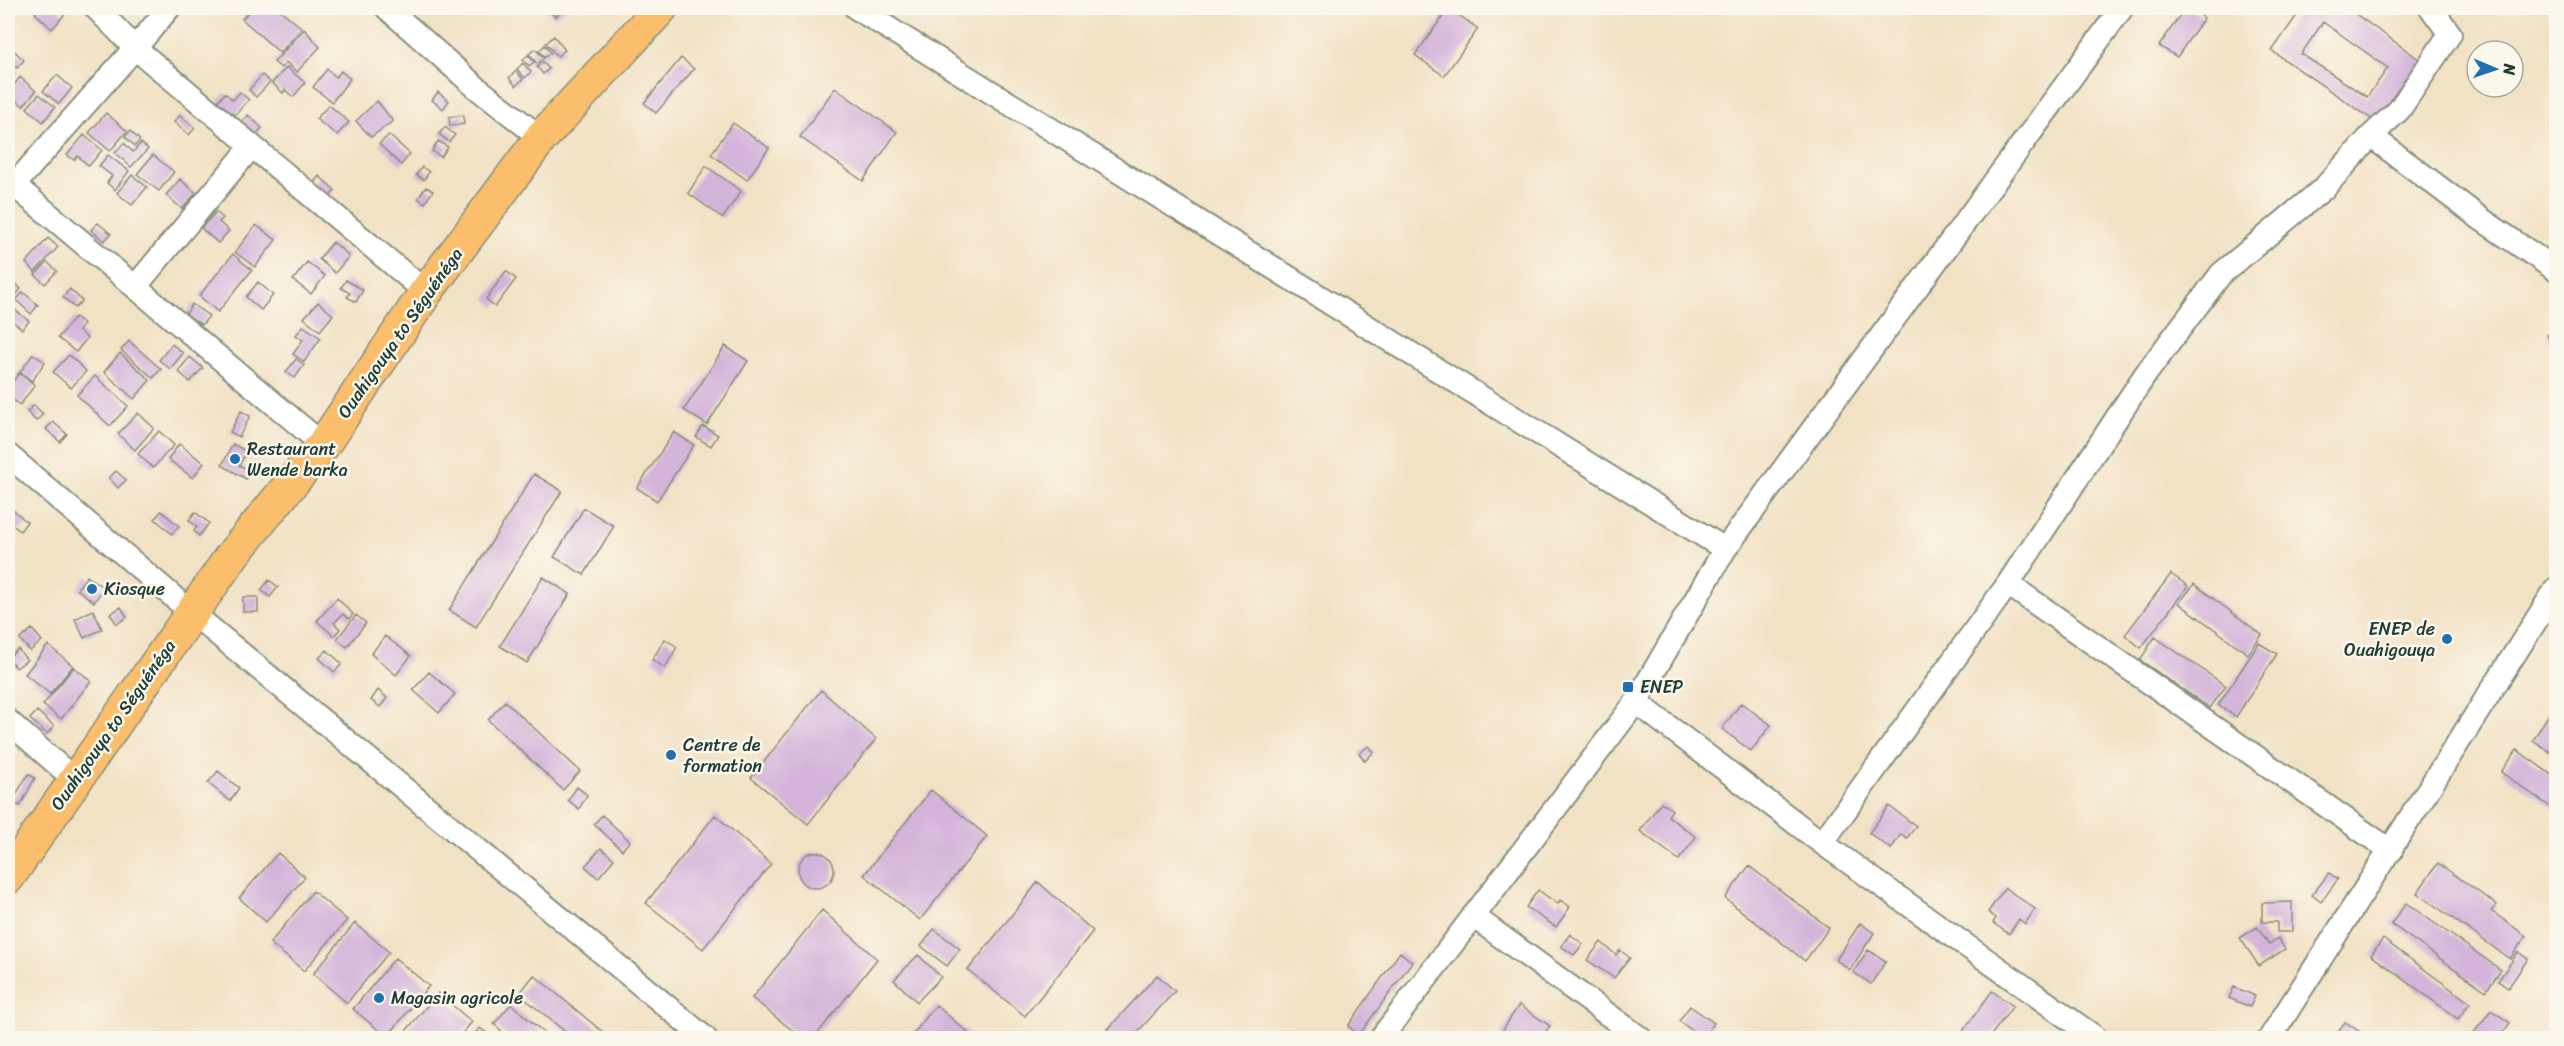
<svg xmlns="http://www.w3.org/2000/svg" width="2564" height="1046" viewBox="0 0 2564 1046" font-family="Sriracha,sans-serif">
<rect width="100%" height="100%" fill="#fbf7ec"/>
<filter id="ink" filterUnits="userSpaceOnUse"><feTurbulence type="fractalNoise" baseFrequency=".0167" numOctaves="2"/><feDisplacementMap in="SourceGraphic" scale="12" xChannelSelector="R" yChannelSelector="G"/><feConvolveMatrix kernelMatrix="1 2 1 2 8 2 1 2 1" color-interpolation-filters="sRGB"/></filter>
<filter id="wash" filterUnits="userSpaceOnUse"><feTurbulence type="fractalNoise" baseFrequency=".008" numOctaves="4" result="noise"/><feDisplacementMap in="SourceGraphic" scale="24" xChannelSelector="R" yChannelSelector="G"/><feGaussianBlur stdDeviation="1.35" result="paint"/><feColorMatrix in="noise" values="0 0 0 0 0 0 0 0 0 0 0 0 0 0 0 0 0 1.4 0 .05"/><feComposite in="paint" operator="in"/></filter>
<g filter="url(#wash)">
<rect width="100%" height="100%" fill="#f2e2c5"/>
<g id="blocks">
<!-- building -->
<path fill="#d4b4da" fill-rule="evenodd" d="M 40,8 L 56,8 L 64,15 L 52,29 L 35,13 Z
M 252,8 L 278,8 L 302,28 L 280,53 L 242,19 Z
M 546,8 L 566,8 L 555,17 Z
M 1449,8 L 1478,29 L 1444,76 L 1415,55 Z
M 2185,8 L 2189,8 L 2204,18 L 2177,57 L 2159,46 Z
M 2302,8 L 2347,8 L 2423,62 L 2379,124 L 2272,51 ZM 2323,22 L 2388,68 L 2367,97 L 2301,54 Z
M 304,29 L 320,47 L 297,72 L 286,62 L 281,68 L 274,62 Z
M 554,36 L 565,50 L 557,56 L 546,43 Z
M 545,45 L 551,53 L 545,57 L 539,51 Z
M 10,47 L 24,60 L 17,68 L 8,58 L 8,50 Z
M 535,49 L 544,58 L 537,64 L 529,54 Z
M 528,55 L 534,62 L 529,66 L 523,60 Z
M 681,58 L 694,69 L 656,113 L 644,103 Z
M 543,62 L 549,69 L 543,74 L 537,67 Z
M 523,63 L 531,72 L 525,78 L 517,69 Z
M 8,67 L 15,74 L 8,83 Z
M 287,67 L 305,83 L 293,97 L 285,90 L 283,93 L 272,83 Z
M 327,69 L 336,77 L 341,71 L 350,79 L 332,102 L 313,87 Z
M 516,71 L 523,79 L 516,86 L 509,78 Z
M 57,75 L 72,88 L 59,104 L 43,91 Z
M 262,75 L 270,82 L 256,97 L 249,90 Z
M 20,77 L 36,91 L 23,106 L 8,93 Z
M 835,88 L 897,132 L 863,181 L 800,137 Z
M 240,92 L 249,100 L 234,116 L 217,102 L 225,93 L 233,100 Z
M 438,92 L 449,101 L 443,109 L 432,100 Z
M 39,94 L 55,107 L 43,122 L 27,108 Z
M 377,101 L 393,121 L 371,137 L 356,121 Z
M 329,105 L 349,122 L 337,135 L 316,119 Z
M 106,113 L 127,131 L 110,151 L 89,133 Z
M 180,115 L 195,128 L 189,135 L 174,122 Z
M 248,115 L 262,128 L 255,136 L 241,122 Z
M 463,115 L 464,124 L 450,126 L 449,117 Z
M 733,123 L 769,148 L 747,180 L 711,154 Z
M 445,127 L 455,135 L 449,142 L 439,134 Z
M 130,131 L 140,140 L 135,146 L 125,137 Z
M 84,135 L 102,150 L 89,166 L 78,156 L 74,160 L 67,155 Z
M 389,135 L 410,154 L 401,165 L 379,144 Z
M 438,141 L 448,147 L 441,157 L 432,151 Z
M 124,143 L 133,152 L 141,143 L 148,149 L 131,167 L 115,153 Z
M 108,155 L 129,171 L 115,190 L 107,183 L 112,176 L 99,166 Z
M 153,155 L 174,172 L 159,191 L 137,174 Z
M 706,166 L 741,191 L 723,218 L 688,193 Z
M 422,167 L 429,172 L 424,180 L 416,175 Z
M 132,175 L 147,187 L 132,205 L 117,193 Z
M 319,176 L 335,190 L 328,199 L 312,185 Z
M 180,179 L 196,193 L 182,209 L 166,195 Z
M 426,187 L 433,191 L 425,203 L 418,198 Z
M 216,212 L 223,218 L 219,222 L 229,231 L 218,243 L 201,228 Z
M 98,223 L 111,234 L 104,241 L 91,230 Z
M 256,225 L 276,240 L 255,267 L 235,252 Z
M 48,238 L 58,247 L 35,272 L 26,263 Z
M 333,242 L 349,256 L 335,273 L 319,259 Z
M 233,254 L 252,270 L 218,312 L 199,296 Z
M 47,262 L 57,271 L 45,284 L 35,275 Z
M 307,262 L 325,276 L 311,294 L 293,280 Z
M 506,271 L 516,279 L 495,307 L 486,299 Z
M 346,280 L 363,290 L 356,302 L 347,297 L 350,293 L 341,288 Z
M 13,281 L 21,289 L 10,301 L 8,298 L 8,286 Z
M 258,282 L 273,295 L 261,310 L 246,297 Z
M 70,289 L 82,301 L 75,308 L 63,297 Z
M 23,292 L 38,305 L 31,314 L 16,300 Z
M 318,302 L 333,315 L 320,331 L 304,318 Z
M 192,304 L 209,316 L 202,325 L 186,314 Z
M 9,305 L 29,321 L 22,329 L 8,317 Z
M 75,317 L 84,324 L 79,331 L 87,338 L 76,352 L 58,338 Z
M 303,326 L 321,338 L 304,362 L 293,354 L 303,340 L 296,335 Z
M 2556,330 L 2556,351 L 2547,335 Z
M 129,341 L 161,369 L 153,378 L 121,350 Z
M 172,344 L 183,353 L 170,369 L 159,360 Z
M 725,346 L 748,361 L 707,425 L 684,410 Z
M 120,353 L 150,380 L 134,399 L 104,372 Z
M 33,354 L 45,362 L 32,381 L 20,372 Z
M 69,355 L 86,371 L 71,388 L 53,372 Z
M 190,357 L 203,368 L 190,382 L 178,371 Z
M 296,359 L 304,365 L 295,378 L 286,372 Z
M 19,373 L 35,385 L 20,405 L 8,396 L 8,388 Z
M 95,376 L 128,406 L 110,426 L 77,395 Z
M 34,405 L 43,414 L 36,421 L 27,412 Z
M 241,411 L 250,416 L 239,437 L 230,432 Z
M 138,413 L 154,428 L 135,450 L 118,434 Z
M 53,422 L 67,434 L 60,442 L 46,429 Z
M 703,426 L 718,435 L 711,446 L 696,437 Z
M 159,431 L 174,445 L 153,468 L 138,454 Z
M 674,432 L 694,445 L 657,501 L 637,488 Z
M 179,444 L 204,463 L 193,478 L 168,459 Z
M 233,444 L 247,452 L 239,465 L 250,471 L 246,479 L 222,465 Z
M 116,471 L 126,480 L 118,488 L 109,478 Z
M 534,474 L 562,491 L 476,627 L 449,610 Z
M 584,508 L 614,526 L 584,575 L 554,557 Z
M 12,509 L 27,522 L 20,531 L 8,521 L 8,515 Z
M 161,511 L 179,526 L 172,534 L 155,519 Z
M 195,512 L 209,523 L 199,536 L 194,531 L 197,527 L 189,520 Z
M 2171,574 L 2188,586 L 2141,648 L 2125,635 Z
M 87,576 L 104,588 L 94,602 L 77,589 Z
M 543,577 L 570,594 L 527,663 L 500,646 Z
M 269,580 L 278,587 L 270,597 L 261,590 Z
M 2194,584 L 2262,635 L 2248,654 L 2179,603 Z
M 243,597 L 258,597 L 258,612 L 243,612 Z
M 337,598 L 353,614 L 349,619 L 343,614 L 334,623 L 340,629 L 334,636 L 317,621 Z
M 121,607 L 127,617 L 117,624 L 110,614 Z
M 93,610 L 102,629 L 84,638 L 75,619 Z
M 356,615 L 366,623 L 347,647 L 337,639 Z
M 32,629 L 42,641 L 30,651 L 20,639 Z
M 385,636 L 411,656 L 396,675 L 371,654 Z
M 2155,637 L 2226,686 L 2210,708 L 2140,660 Z
M 665,639 L 677,647 L 665,668 L 652,660 Z
M 2259,643 L 2277,654 L 2236,717 L 2218,705 Z
M 48,645 L 73,666 L 50,694 L 25,674 Z
M 18,649 L 27,660 L 16,668 L 8,658 Z
M 327,650 L 342,664 L 334,672 L 319,658 Z
M 74,667 L 91,681 L 61,719 L 43,705 Z
M 429,672 L 455,694 L 439,713 L 413,690 Z
M 378,690 L 387,698 L 380,707 L 371,700 Z
M 821,690 L 876,739 L 808,824 L 751,778 Z
M 505,701 L 580,771 L 563,790 L 488,720 Z
M 1741,703 L 1771,725 L 1751,751 L 1722,729 Z
M 37,711 L 54,726 L 47,734 L 30,719 Z
M 2549,714 L 2556,719 L 2556,756 L 2533,740 Z
M 1369,746 L 1374,752 L 1365,761 L 1359,753 Z
M 2517,750 L 2556,778 L 2556,811 L 2501,772 Z
M 218,771 L 239,788 L 230,801 L 208,783 Z
M 28,774 L 35,778 L 20,806 L 12,802 Z
M 577,787 L 587,795 L 579,809 L 568,800 Z
M 931,790 L 987,836 L 920,920 L 864,875 Z
M 1661,802 L 1672,810 L 1668,816 L 1696,837 L 1679,860 L 1640,831 Z
M 1889,806 L 1916,826 L 1907,838 L 1901,834 L 1891,849 L 1869,833 Z
M 602,815 L 630,841 L 622,850 L 594,824 Z
M 715,815 L 771,864 L 703,949 L 646,903 Z
M 601,848 L 614,859 L 598,878 L 585,866 Z
M798 870a18 18 0 1 1 36 0a18 18 0 1 1-36 0Z
M 278,853 L 305,877 L 266,922 L 239,898 Z
M 2438,863 L 2497,905 L 2491,911 L 2526,936 L 2510,959 L 2417,893 Z
M 1749,866 L 1829,928 L 1805,961 L 1725,898 Z
M 2329,873 L 2338,879 L 2321,902 L 2312,895 Z
M 1038,882 L 1093,931 L 1025,1016 L 968,970 Z
M 2005,888 L 2035,909 L 2025,924 L 2019,919 L 2009,934 L 1993,923 L 1996,918 L 1988,912 Z
M 1538,890 L 1558,904 L 1560,900 L 1570,907 L 1556,927 L 1526,907 Z
M 313,891 L 347,920 L 304,971 L 270,943 Z
M 2292,902 L 2292,932 L 2277,932 L 2277,922 L 2262,922 L 2262,903 Z
M 2406,903 L 2501,970 L 2486,991 L 2391,924 Z
M 822,910 L 877,959 L 814,1038 L 802,1038 L 752,998 Z
M 355,923 L 389,952 L 347,1003 L 313,974 Z
M 1860,923 L 1874,933 L 1850,970 L 1836,960 Z
M 2257,927 L 2269,944 L 2278,938 L 2285,949 L 2259,966 L 2240,938 Z
M 934,929 L 960,949 L 947,966 L 921,946 Z
M 1570,934 L 1583,944 L 1574,955 L 1561,946 Z
M 2383,939 L 2470,1003 L 2458,1019 L 2371,955 Z
M 1601,942 L 1616,955 L 1620,950 L 1630,958 L 1614,978 L 1587,960 Z
M 1868,950 L 1886,961 L 1871,984 L 1853,972 Z
M 1400,952 L 1412,962 L 1359,1035 L 1348,1026 Z
M 2518,952 L 2528,959 L 2508,988 L 2498,981 Z
M 918,955 L 941,977 L 917,1002 L 894,980 Z
M 395,958 L 429,986 L 387,1037 L 353,1009 Z
M 534,975 L 604,1033 L 599,1038 L 573,1038 L 519,994 Z
M 1157,975 L 1175,991 L 1132,1038 L 1100,1038 Z
M 2234,987 L 2255,996 L 2250,1007 L 2229,998 Z
M 1992,991 L 2013,1006 L 1989,1038 L 1958,1038 Z
M 438,993 L 472,1022 L 458,1038 L 400,1038 Z
M 511,1004 L 550,1038 L 509,1038 L 494,1024 Z
M 936,1005 L 974,1038 L 910,1038 Z
M 1519,1005 L 1550,1026 L 1541,1038 L 1507,1038 L 1500,1034 Z
M 1690,1006 L 1714,1023 L 1703,1038 L 1679,1021 Z
M 2491,1010 L 2510,1023 L 2499,1038 L 2480,1038 L 2473,1034 Z
M 2345,1022 L 2369,1038 L 2333,1038 Z
M 480,1028 L 493,1038 L 471,1038 Z"/>
</g>
</g>
<g filter="url(#ink)">
<use href="#blocks" fill-opacity="0" stroke="#88907c" stroke-width="1.5"/>
<g fill="none" stroke-linecap="round" stroke-linejoin="round">
<defs>
<path id="street" d="M 96,8 L 135,48 L 426,292
M 387,8 L 477,88 L 541,138
M 856,8 L 1725,549
M 2371,136 L 2481,219 L 2556,270
M 8,180 L 323,445
M 8,192 L 135,48 L 169,8
M 135,287 L 252,146
M 8,455 L 191,612 L 705,1038
M 2008,584 L 2391,851
M 1636,702 L 1822,843 L 2096,1038
M 8,721 L 75,780
M 1822,843 L 2008,584 L 2145,375 L 2221,274 L 2324,188 L 2371,136 L 2399,110 L 2450,34 L 2431,8
M 1473,916 L 1640,1038
M 1381,1038 L 1636,702 L 1725,549 L 2122,8
M 2270,1038 L 2556,589"/>
<path id="primary" d="M 8,877 L 233,554 L 323,445 L 426,292 L 541,138 L 661,8"/>
</defs>
<!-- street casing -->
<use href="#street" stroke="#88907c" stroke-width="26"/>
<!-- primary casing -->
<use href="#primary" stroke="#88907c" stroke-width="36"/>
<!-- street -->
<use href="#street" stroke="#fff" stroke-width="22"/>
<!-- primary -->
<use href="#primary" stroke="#fabe6d" stroke-width="33"/>
</g>
</g>
<!-- markers -->
<g fill="#1f6fb2" stroke="#fbf7ec" stroke-width="2">
<circle cx="235" cy="459" r="6"/>
<circle cx="92" cy="589" r="6"/>
<circle cx="2447" cy="639" r="6"/>
<rect x="1622" y="681" width="12" height="12" rx="3"/>
<circle cx="671" cy="755" r="6"/>
<circle cx="379" cy="998" r="6"/>
</g>
<g text-anchor="middle" stroke-width="5" stroke-linejoin="round" paint-order="stroke">
<!-- street labels -->
<g font-size="18" fill="#1f3d34" stroke="#fbf7ec">
<text transform="translate(400 333) rotate(-55)" y="6">Ouahigouya to Séguénéga</text>
<text transform="translate(113 725) rotate(-55)" y="6">Ouahigouya to Séguénéga</text>
</g>
<!-- poi labels -->
<g font-size="18" fill="#1f3d34" stroke="#fbf7ec" text-anchor="start">
<text x="247" y="455">Restaurant<tspan x="247" dy="21">Wende barka</tspan></text>
<text x="104" y="595">Kiosque</text>
<text x="2435" y="635" text-anchor="end">ENEP de<tspan x="2435" dy="21">Ouahigouya</tspan></text>
<text x="1640" y="693">ENEP</text>
<text x="683" y="751">Centre de<tspan x="683" dy="21">formation</tspan></text>
<text x="391" y="1004">Magasin agricole</text>
</g>
</g>
<!-- margin -->
<rect width="2564" height="1046" fill="none" stroke="#fbf7ec" stroke-width="30"/>
<!-- north arrow -->
<g transform="translate(2495 69) rotate(92)"><circle r="28" fill="#fbf7ec" stroke="#a3ada2" stroke-width="1.5"/>
<path d="M0-4.5L10 22L0 15L-10 22Z" fill="#1f6fb2"/>
<text y="-9" font-size="16" font-weight="bold" text-anchor="middle" fill="#1f3d34">N</text>
</g>
</svg>
